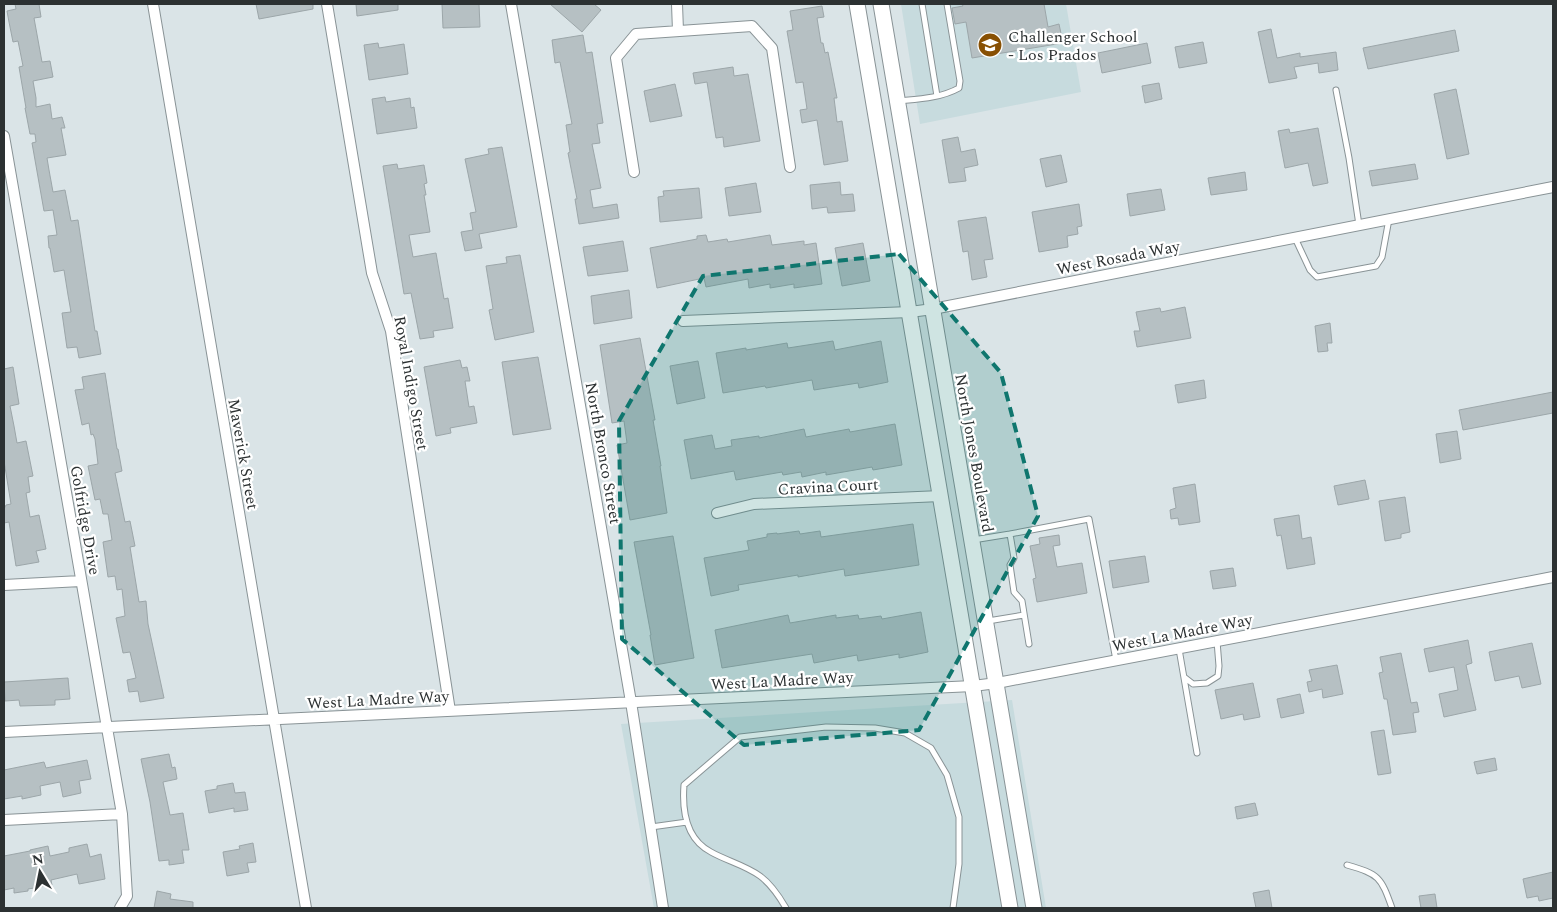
<svg xmlns="http://www.w3.org/2000/svg" width="1557" height="912" viewBox="0 0 1557 912" font-family="Spectral,serif">
<rect width="100%" height="100%" fill="#dae4e7"/>
<!-- built -->
<path fill="#c7dbde" d="M 901,4 L 1066,4 L 1081,92 L 920,124 Z
M 1012,700 L 1046,908 L 654,908 L 621,724 Z"/>
<!-- building -->
<path fill="#b6c0c3" stroke="#9ca6a9" d="M 15,4 L 39,4 L 41,17 L 34,18 L 42,62 L 50,61 L 53,77 L 33,81 L 36,98 L 36,107 L 50,104 L 52,119 L 62,117 L 65,128 L 61,128 L 66,155 L 47,158 L 49,170 L 53,192 L 65,190 L 71,221 L 78,220 L 95,331 L 97,331 L 101,354 L 79,358 L 77,347 L 67,348 L 62,313 L 71,312 L 68,295 L 64,270 L 54,272 L 50,248 L 49,248 L 48,236 L 57,235 L 53,210 L 44,211 L 32,143 L 36,142 L 35,134 L 30,134 L 25,108 L 26,108 L 19,67 L 23,66 L 18,41 L 13,42 L 9,22 L 7,11 L 16,9 Z
M 256,4 L 313,4 L 313,9 L 259,19 Z
M 356,4 L 398,4 L 398,10 L 357,16 Z
M 442,4 L 479,4 L 480,27 L 443,28 Z
M 550,4 L 594,4 L 601,10 L 582,32 Z
M 962,4 L 1044,4 L 1048,27 L 1059,24 L 1063,43 L 972,58 L 966,22 L 955,24 L 952,8 L 963,6 Z
M 822,6 L 824,17 L 817,18 L 821,43 L 823,43 L 825,53 L 828,52 L 837,98 L 834,98 L 837,122 L 842,121 L 848,161 L 824,165 L 817,120 L 802,123 L 800,110 L 807,109 L 803,82 L 796,83 L 787,31 L 793,30 L 790,11 Z
M 1271,29 L 1277,58 L 1300,53 L 1300,57 L 1336,52 L 1338,70 L 1319,73 L 1318,63 L 1294,67 L 1297,78 L 1269,83 L 1258,32 Z
M 1455,30 L 1459,51 L 1368,69 L 1363,48 Z
M 583,35 L 586,53 L 592,52 L 603,123 L 597,124 L 600,143 L 592,144 L 601,188 L 590,190 L 593,208 L 617,204 L 619,218 L 579,224 L 575,199 L 577,199 L 568,153 L 570,152 L 566,125 L 572,124 L 560,62 L 555,63 L 552,40 Z
M 1203,42 L 1207,63 L 1179,68 L 1175,47 Z
M 378,43 L 379,48 L 404,44 L 408,74 L 369,80 L 364,45 Z
M 1147,43 L 1151,63 L 1102,73 L 1098,53 Z
M 733,67 L 734,76 L 748,74 L 760,141 L 724,147 L 723,137 L 716,138 L 707,82 L 695,84 L 693,73 Z
M 1159,83 L 1162,99 L 1145,103 L 1142,86 Z
M 675,84 L 682,116 L 650,122 L 644,91 Z
M 1456,89 L 1469,154 L 1447,159 L 1434,94 Z
M 385,97 L 386,102 L 410,98 L 411,108 L 414,107 L 417,128 L 377,134 L 372,99 Z
M 1318,128 L 1328,183 L 1313,186 L 1308,163 L 1285,168 L 1278,131 L 1289,129 L 1290,133 Z
M 958,137 L 961,152 L 975,149 L 978,165 L 964,168 L 966,181 L 949,183 L 942,140 Z
M 502,147 L 517,227 L 479,234 L 482,248 L 465,251 L 461,232 L 473,230 L 470,213 L 476,212 L 465,159 L 489,154 L 488,149 Z
M 1061,155 L 1067,182 L 1046,187 L 1040,159 Z
M 397,164 L 398,169 L 424,165 L 427,183 L 424,184 L 426,195 L 424,195 L 430,232 L 409,235 L 413,257 L 436,253 L 444,299 L 448,298 L 453,328 L 433,331 L 434,337 L 420,339 L 411,293 L 404,294 L 383,166 Z
M 1415,164 L 1418,179 L 1372,186 L 1369,171 Z
M 1245,172 L 1247,190 L 1211,195 L 1208,178 Z
M 840,182 L 841,195 L 853,194 L 855,211 L 828,213 L 827,207 L 812,209 L 810,185 Z
M 756,183 L 761,212 L 729,216 L 725,188 Z
M 699,188 L 702,218 L 660,222 L 658,197 L 664,196 L 663,191 Z
M 1161,189 L 1165,210 L 1130,216 L 1127,194 Z
M 1079,204 L 1082,226 L 1077,227 L 1078,234 L 1067,236 L 1068,247 L 1039,252 L 1032,212 Z
M 986,217 L 993,259 L 984,260 L 987,277 L 972,280 L 968,251 L 963,252 L 958,221 Z
M 706,235 L 708,242 L 727,239 L 728,242 L 770,235 L 772,245 L 804,241 L 804,245 L 816,243 L 822,284 L 794,288 L 794,284 L 770,288 L 770,284 L 749,288 L 748,279 L 706,287 L 704,278 L 657,288 L 650,248 L 697,239 L 697,236 Z
M 623,241 L 628,271 L 588,276 L 583,247 Z
M 863,243 L 870,281 L 842,286 L 835,248 Z
M 520,255 L 534,332 L 495,340 L 489,310 L 493,309 L 486,266 L 507,263 L 506,257 Z
M 629,290 L 632,318 L 594,324 L 591,296 Z
M 1185,307 L 1191,338 L 1137,347 L 1134,331 L 1140,331 L 1136,312 L 1160,308 L 1161,312 Z
M 1330,323 L 1332,343 L 1327,343 L 1328,351 L 1318,352 L 1315,326 Z
M 640,338 L 655,420 L 653,420 L 661,466 L 660,466 L 667,513 L 630,520 L 617,445 L 627,443 L 624,421 L 612,423 L 600,345 Z
M 833,341 L 835,350 L 881,341 L 888,382 L 859,388 L 858,383 L 814,390 L 812,380 L 766,388 L 765,386 L 723,393 L 716,353 L 746,348 L 746,350 L 787,343 L 788,348 Z
M 538,357 L 551,429 L 513,435 L 502,362 Z
M 460,360 L 462,368 L 467,367 L 470,381 L 465,381 L 469,407 L 474,406 L 477,423 L 450,428 L 451,433 L 436,436 L 424,367 Z
M 698,361 L 705,398 L 677,404 L 670,366 Z
M 13,367 L 19,404 L 10,406 L 14,426 L 17,443 L 26,441 L 33,476 L 28,477 L 30,492 L 26,493 L 30,517 L 39,515 L 46,549 L 36,551 L 39,562 L 16,566 L 9,522 L 4,523 L 4,509 L 6,505 L 11,504 L 4,461 L 4,369 Z
M 105,373 L 117,449 L 118,449 L 122,471 L 115,473 L 125,522 L 130,521 L 135,546 L 130,547 L 139,602 L 146,601 L 148,624 L 164,698 L 140,702 L 138,691 L 129,692 L 127,680 L 136,678 L 130,652 L 123,653 L 116,618 L 125,616 L 122,589 L 117,590 L 115,576 L 108,577 L 103,542 L 112,540 L 108,514 L 103,514 L 100,499 L 95,500 L 88,466 L 98,464 L 95,439 L 93,434 L 91,435 L 89,423 L 82,425 L 75,390 L 84,389 L 82,377 Z
M 1204,380 L 1206,398 L 1178,403 L 1175,385 Z
M 1553,392 L 1553,413 L 1463,430 L 1459,410 Z
M 895,424 L 902,465 L 873,470 L 872,467 L 826,475 L 826,472 L 802,477 L 801,472 L 783,475 L 782,472 L 736,480 L 734,471 L 691,479 L 684,440 L 712,435 L 715,449 L 732,446 L 731,440 L 759,436 L 759,438 L 804,429 L 806,437 L 849,429 L 850,432 Z
M 1457,431 L 1461,459 L 1440,463 L 1436,434 Z
M 1365,480 L 1369,499 L 1338,505 L 1334,486 Z
M 1195,484 L 1200,522 L 1179,525 L 1178,518 L 1171,519 L 1170,510 L 1176,508 L 1173,488 Z
M 1405,497 L 1410,532 L 1401,534 L 1401,538 L 1385,541 L 1379,501 Z
M 1299,515 L 1302,539 L 1311,537 L 1315,564 L 1287,569 L 1281,535 L 1277,536 L 1274,519 Z
M 913,524 L 919,565 L 845,576 L 844,569 L 798,577 L 798,575 L 738,585 L 739,590 L 711,596 L 704,558 L 749,550 L 747,541 L 767,537 L 767,534 L 777,533 L 777,534 L 799,531 L 800,534 L 820,531 L 821,537 Z
M 1059,535 L 1060,545 L 1053,546 L 1057,567 L 1082,563 L 1087,593 L 1037,602 L 1033,579 L 1036,578 L 1030,546 L 1040,544 L 1039,538 Z
M 673,536 L 694,658 L 655,665 L 650,635 L 651,635 L 634,542 Z
M 1145,556 L 1149,582 L 1113,588 L 1109,561 Z
M 1233,568 L 1236,586 L 1213,589 L 1210,571 Z
M 921,612 L 928,652 L 899,658 L 899,654 L 858,661 L 857,655 L 814,663 L 812,654 L 722,668 L 715,630 L 788,615 L 790,623 L 836,615 L 836,618 L 858,615 L 859,619 L 881,616 L 882,619 Z
M 1468,640 L 1472,663 L 1466,665 L 1476,710 L 1444,717 L 1439,694 L 1458,690 L 1454,667 L 1429,672 L 1424,649 Z
M 1532,643 L 1541,684 L 1522,688 L 1519,676 L 1495,681 L 1489,652 Z
M 1401,653 L 1411,703 L 1417,702 L 1419,712 L 1413,713 L 1416,732 L 1393,735 L 1387,699 L 1384,699 L 1379,673 L 1383,672 L 1380,657 Z
M 1337,665 L 1343,694 L 1323,698 L 1322,689 L 1309,692 L 1307,682 L 1312,681 L 1309,670 Z
M 68,678 L 70,699 L 55,700 L 55,705 L 20,706 L 19,700 L 5,701 L 4,682 Z
M 1253,683 L 1260,717 L 1244,720 L 1243,714 L 1221,719 L 1215,690 Z
M 1300,694 L 1304,713 L 1281,718 L 1277,699 Z
M 1384,730 L 1391,773 L 1378,775 L 1371,732 Z
M 169,754 L 172,768 L 175,767 L 177,779 L 163,782 L 170,815 L 183,813 L 189,850 L 182,850 L 184,863 L 169,865 L 169,860 L 159,861 L 150,802 L 141,759 Z
M 1495,758 L 1497,770 L 1477,774 L 1474,762 Z
M 87,760 L 91,779 L 79,781 L 81,793 L 63,797 L 60,782 L 40,786 L 41,795 L 22,799 L 22,796 L 4,799 L 4,770 L 44,762 L 46,768 Z
M 233,783 L 235,793 L 245,792 L 248,810 L 234,812 L 234,808 L 209,813 L 205,791 L 217,789 L 217,786 Z
M 1255,803 L 1258,815 L 1237,819 L 1235,807 Z
M 253,843 L 256,862 L 247,863 L 249,872 L 227,876 L 223,852 L 240,849 L 239,846 Z
M 87,844 L 90,857 L 101,854 L 105,879 L 79,884 L 77,874 L 51,880 L 52,885 L 28,889 L 28,891 L 14,893 L 14,888 L 4,890 L 4,856 L 30,851 L 30,850 L 48,846 L 50,856 L 69,852 L 69,848 Z
M 1553,872 L 1553,898 L 1539,901 L 1538,896 L 1527,898 L 1523,879 Z
M 1269,890 L 1272,908 L 1256,908 L 1253,893 Z
M 157,891 L 171,894 L 170,899 L 193,902 L 193,908 L 154,908 Z
M 1435,894 L 1437,908 L 1421,908 L 1419,896 Z"/>
<g fill="none" stroke-linecap="round" stroke-linejoin="round">
<defs>
<path id="lane" d="M 922,4 L 937,96
M 1336,90 L 1349,158 L 1359,225
M 899,101 C 919,99 941,98 959,88 L 960,81 L 947,4
M 1295,238 L 1310,270 L 1317,277 L 1376,266 L 1382,257 L 1389,219
M 1010,534 L 1089,519 L 1116,660
M 973,540 L 1010,534 L 1014,558 L 1010,565 L 1014,592 L 1022,601 L 1029,644
M 988,621 L 1024,615
M 1179,649 L 1197,753
M 1184,677 L 1193,684 L 1207,683 L 1218,676 L 1219,666 L 1217,641
M 651,827 L 687,822
M 1347,865 C 1379,874 1381,877 1392,908
M 786,908 C 779,896 771,884 760,876 C 745,865 727,861 711,852 C 686,839 682,811 684,785 L 740,737 L 826,727 L 875,728 L 905,733 L 931,748 L 947,775 L 959,817 L 959,864 L 953,908"/>
<path id="street" d="M 153,4 L 306,908
M 327,4 L 372,273 L 391,331 L 450,711
M 511,4 L 631,702 L 663,908
M 677,4 L 678,31
M 4,136 L 122,814 L 127,896 L 120,908
M 634,172 L 616,58 L 636,34 L 752,26 L 772,48 L 790,167
M 683,321 L 910,312 L 933,309 L 1553,187
M 717,513 L 754,504 L 941,496
M 4,585 L 81,581
M 4,732 L 973,686 L 997,683 L 1553,577
M 4,820 L 122,814"/>
<path id="secondary" d="M 857,4 L 1010,908
M 881,4 L 1034,908"/>
</defs>
<!-- lane casing -->
<use href="#lane" stroke="#899396" stroke-width="7"/>
<!-- street casing -->
<use href="#street" stroke="#899396" stroke-width="12"/>
<!-- secondary casing -->
<use href="#secondary" stroke="#899396" stroke-width="17"/>
<!-- lane -->
<use href="#lane" stroke="#fff" stroke-width="5"/>
<!-- street -->
<use href="#street" stroke="#fff" stroke-width="10"/>
<!-- secondary -->
<use href="#secondary" stroke="#fff" stroke-width="15"/>
</g>
<!-- marked area -->
<path fill="#0f766e" fill-opacity="0.2" stroke="#0f766e" stroke-width="4" stroke-dasharray="10 6" stroke-linejoin="round" d="M 899,254 L 1001,373 L 1038,516 L 919,730 L 744,745 L 622,639 L 619,421 L 703,276 Z"/>
<!-- icons -->
<defs>
<symbol id="school-disc" viewBox="-11 -11 22 22"><circle r="9.5" fill="#885003" stroke="#fff"/><path d="M0-5L7-2L0 1L-7-2ZM-4 1L0 2.5L4 1V4Q0 6-4 4Z" fill="#fff"/></symbol>
</defs>
<g fill-rule="evenodd">
<use href="#school-disc" x="976" y="31" width="28" height="28"/>
</g>
<g text-anchor="middle" stroke-width="4.5" stroke-linejoin="round" paint-order="stroke">
<!-- poi labels -->
<g font-size="16" fill="#2c3132" stroke="#fff" text-anchor="start">
<text x="1008" y="42">Challenger School<tspan x="1008" dy="18">- Los Prados</tspan></text>
</g>
<!-- street labels -->
<g font-size="16" fill="#2c3132" stroke="#fff">
<text transform="translate(1118 257) rotate(-11)" y="6">West Rosada Way</text>
<text transform="translate(412 383) rotate(80)" y="6">Royal Indigo Street</text>
<text transform="translate(604 453) rotate(80)" y="6">North Bronco Street</text>
<text transform="translate(975 453) rotate(80)" y="6">North Jones Boulevard</text>
<text transform="translate(244 454) rotate(80)" y="6">Maverick Street</text>
<text transform="translate(828 486) rotate(-3)" y="6">Cravina Court</text>
<text transform="translate(86 520) rotate(80)" y="6">Golfridge Drive</text>
<text transform="translate(1182 632) rotate(-11)" y="6">West La Madre Way</text>
<text transform="translate(782 680) rotate(-3)" y="6">West La Madre Way</text>
<text transform="translate(378 699) rotate(-3)" y="6">West La Madre Way</text>
</g>
</g>
<!-- border -->
<rect width="1557" height="912" fill="none" stroke="#2c3132" stroke-width="10"/>
<!-- north arrow -->
<g transform="translate(40 872) rotate(350)" stroke="#ffffff" stroke-width="4" paint-order="stroke">
<path d="M0-4L9 19L0 12L-9 19Z" fill="#2c3132"/>
<text y="-8" font-size="14" font-weight="bold" text-anchor="middle" fill="#2c3132">N</text>
</g>
</svg>
